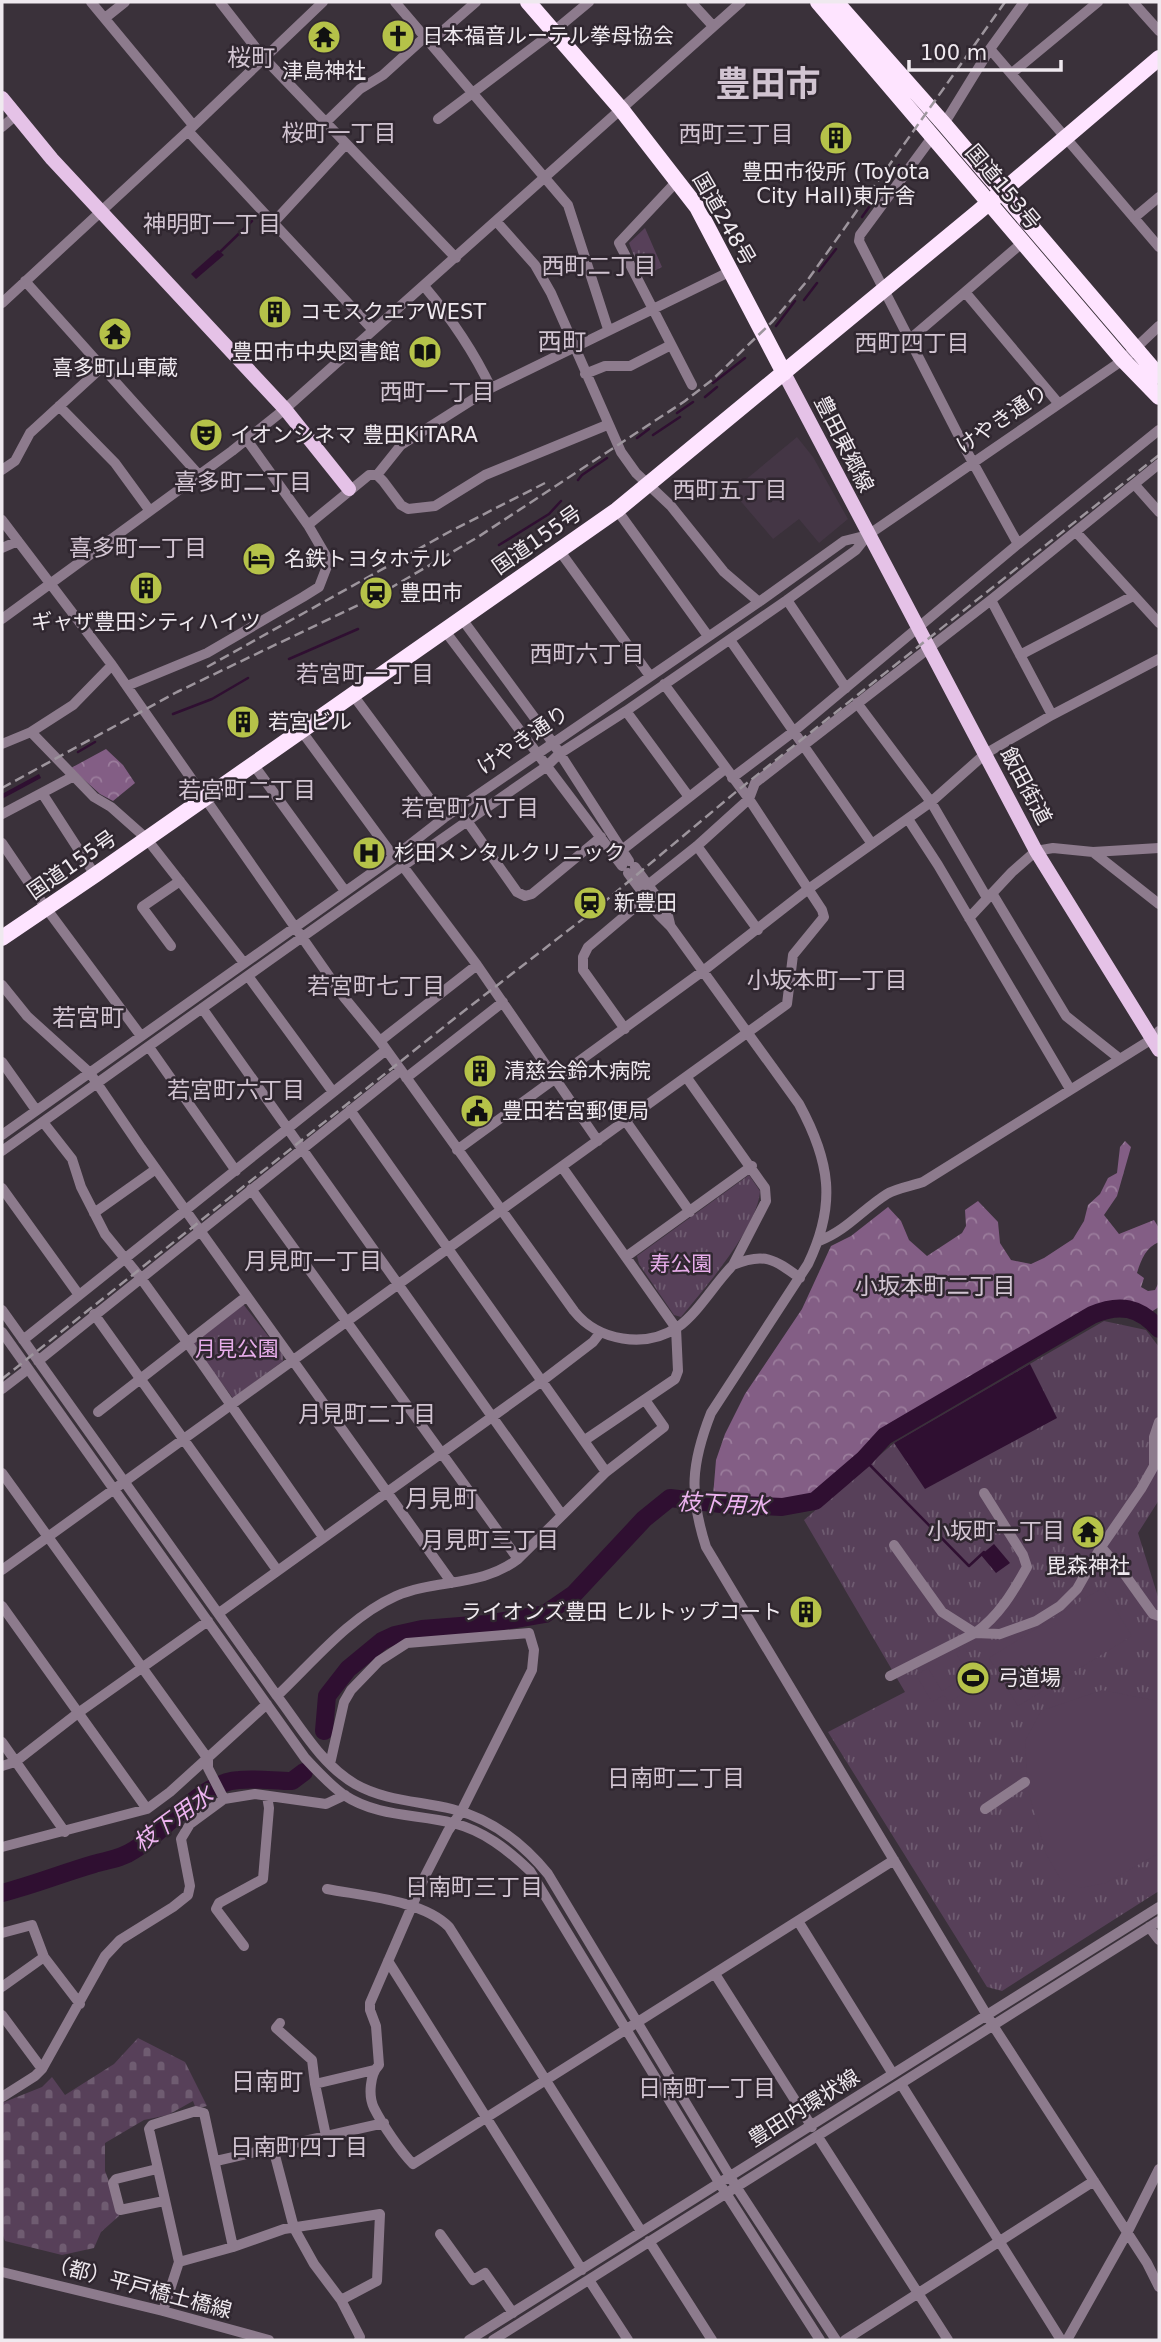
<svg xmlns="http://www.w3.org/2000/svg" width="1161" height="2342" viewBox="0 0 1161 2342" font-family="'DejaVu Sans','Noto Sans JP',sans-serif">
<defs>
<pattern id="grass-tufts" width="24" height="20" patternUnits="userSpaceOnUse" patternTransform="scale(1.75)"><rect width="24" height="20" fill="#574059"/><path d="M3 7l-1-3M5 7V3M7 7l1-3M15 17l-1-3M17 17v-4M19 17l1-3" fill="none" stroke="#6f5c71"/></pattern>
<pattern id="forest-crowns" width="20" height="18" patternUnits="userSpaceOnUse" patternTransform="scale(1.75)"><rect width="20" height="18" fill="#835e85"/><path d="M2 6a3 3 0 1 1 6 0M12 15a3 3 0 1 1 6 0" fill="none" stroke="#9b7d9c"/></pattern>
<pattern id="cemetery-stones" width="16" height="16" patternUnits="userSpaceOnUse" patternTransform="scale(1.75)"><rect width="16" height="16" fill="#574059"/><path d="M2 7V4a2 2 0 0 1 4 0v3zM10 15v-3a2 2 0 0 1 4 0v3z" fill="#6f5c71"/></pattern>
</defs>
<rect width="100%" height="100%" fill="#3a313a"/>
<!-- built -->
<path fill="#443645" d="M 797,437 L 813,457 L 848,519 L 819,543 L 799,519 L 773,539 L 732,491 Z"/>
<!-- grass -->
<path fill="url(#grass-tufts)" d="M 645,228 L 662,267 L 642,277 L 629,243 Z
M 749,1175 L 760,1191 C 758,1227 704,1289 681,1317 L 674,1315 L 639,1264 L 637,1256 Z
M 243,1304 L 283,1355 L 283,1361 L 233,1398 L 191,1343 Z
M 1104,1321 L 1146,1330 L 1159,1347 L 1159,1500 L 1138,1533 L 1159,1600 L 1159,1891 L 1002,1991 L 987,1987 L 828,1732 L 905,1692 L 804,1520 L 894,1443 Z"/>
<!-- forest -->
<path fill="url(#forest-crowns)" d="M 106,749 L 123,765 L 135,783 L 113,801 L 100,794 L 71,768 Z
M 1125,1141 L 1131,1147 L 1117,1196 L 1104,1215 L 1119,1234 L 1154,1220 L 1159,1228 L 1159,1242 C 1146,1247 1141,1260 1137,1273 L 1144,1278 L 1141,1287 L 1148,1291 L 1155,1290 L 1159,1282 L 1159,1307 L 1151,1312 L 1127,1305 L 1102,1305 L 882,1431 L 812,1495 L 782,1501 L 719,1498 L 713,1496 L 716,1460 L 725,1434 L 745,1394 L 802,1309 L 831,1246 L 851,1236 L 888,1207 L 901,1221 L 909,1240 L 927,1256 L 962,1233 L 966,1226 L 965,1210 L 978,1201 L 998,1222 L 1000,1243 L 1011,1260 L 1031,1264 L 1044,1258 L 1073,1239 L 1084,1221 L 1088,1205 L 1100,1194 L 1108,1178 L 1117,1173 L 1120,1147 Z"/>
<!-- cemetery -->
<path fill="url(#cemetery-stones)" d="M 138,2038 L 185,2062 L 207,2106 L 196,2109 L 193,2101 L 168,2115 L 144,2120 L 105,2143 L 105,2171 L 120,2210 L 119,2216 L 101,2232 L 94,2248 L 62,2255 L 5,2241 L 2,2233 L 2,2103 L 42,2087 L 52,2077 L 65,2095 L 114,2064 Z"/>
<!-- pitch -->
<path fill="#574059" d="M 1102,1588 L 1132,1636 L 1018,1706 L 989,1658 Z
M 965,1648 L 984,1681 L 949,1702 L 944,1695 L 932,1702 L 916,1675 L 928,1668 L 942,1691 L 969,1675 L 956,1653 Z
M 1102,1690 L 1153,1700 L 1159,1705 L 1159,1853 L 1106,1883 L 1080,1888 L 1060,1878 L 1046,1854 L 1028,1790 L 1025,1741 L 1041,1711 Z"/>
<!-- water -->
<path fill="#2f0f31" d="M 218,250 L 224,255 L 196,279 L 191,274 Z
M 39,774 L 41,778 L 2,799 L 2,794 Z
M 1030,1364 L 1057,1418 L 925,1489 L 894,1443 Z
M 994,1544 L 1010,1563 L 996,1573 L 981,1555 Z"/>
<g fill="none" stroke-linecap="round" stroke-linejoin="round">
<!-- stream -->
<path stroke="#2f0f31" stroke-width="2.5" d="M 862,217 L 899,165
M 220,252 L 252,221
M 819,271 L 836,249
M 804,300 L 817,283
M 776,326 L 795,301
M 713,383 L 745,358
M 705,397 L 717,387
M 677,413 L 693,402
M 653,435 L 680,417
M 637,438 L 649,429
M 578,480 L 582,475 L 607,458
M 499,545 L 549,514 L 561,501
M 289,659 L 358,629
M 173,714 L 212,699 L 248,678
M 78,752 L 95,742
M 864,1459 L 969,1566 L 984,1552"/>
<!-- river -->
<path stroke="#2f0f31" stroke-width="18" d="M 324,1731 L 327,1696 L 348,1669 L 382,1641 L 395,1635 L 422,1629 L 486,1624 L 545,1614 L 574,1594 L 644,1519 L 670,1498 L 721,1504 L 782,1507 L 815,1501 L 864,1459 L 885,1436 L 1092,1315 C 1120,1303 1139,1307 1159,1329
M 2,1893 C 33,1885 63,1873 94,1864 C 108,1860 121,1859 134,1850 C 166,1831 200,1782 239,1780 C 256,1778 275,1781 292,1781 L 304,1772"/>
<!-- minor -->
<path stroke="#8d7b8d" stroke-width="10" d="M 91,2 L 193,125
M 220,2 L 263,57 L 456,258
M 395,2 L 568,205 L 608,329
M 691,2 L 713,26
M 1133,2 L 1159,31
M 105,18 L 125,2
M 430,42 L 476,2
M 990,49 L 1159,247
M 1012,73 L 1098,2
M 438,119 L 548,36 L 589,2
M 325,123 L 360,89 L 383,75 L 425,37
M 944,124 L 990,49 L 1024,2
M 2,127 L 15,116
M 188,131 L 373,330
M 933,136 L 860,235 L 859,241 L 966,450 L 1018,544 L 1159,430
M 678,180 L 619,243 L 692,385
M 1134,218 L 1159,197
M 496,221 L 535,265 L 551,293 L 621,452 L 636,473 L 671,506 L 724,572 L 759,602
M 274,222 L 346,144
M 25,281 L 199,475
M 424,286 C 451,318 473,350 491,388
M 965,292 L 1023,242
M 2,303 L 188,131 L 323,2
M 910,339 L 965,292 L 1059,404
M 585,374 L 605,366 L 630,366 L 671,345
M 59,406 L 115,463 L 150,511
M 2,470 L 15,461 L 30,433 L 102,367
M 377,475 L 383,481 L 401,505 L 408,509 L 435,506 L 485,475 L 607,425
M 1135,485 L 1159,512
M 617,510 L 708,636
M 2,520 L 112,665 L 343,996 L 380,1041 L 574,1311 C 598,1341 645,1349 678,1327 C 698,1313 715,1283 733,1265 C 764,1252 774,1259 800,1278
M 308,525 L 369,475 L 377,475 L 401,445 L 491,388 L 731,271
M 1076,532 L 1159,623
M 2,548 L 18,541
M 559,550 L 650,676
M 787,600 L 846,688
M 991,600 L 1052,715
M 2,619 L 232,451 L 285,409 L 741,2
M 462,619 L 553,743 L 629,861
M 445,631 L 622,866
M 730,640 L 872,844
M 1020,655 L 1133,596
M 127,686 L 207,653 L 303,597 L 319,587 L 329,561 L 308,525 L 247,440
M 353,695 L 444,818
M 857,703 L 931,802 L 987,898
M 626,711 L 689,797
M 300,729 L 394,857
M 31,732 L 73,705 L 112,665
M 2,744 L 31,732 L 94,797 L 111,807 L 146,838 L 244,963
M 253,764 L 345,891
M 732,778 L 793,732 L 1018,544
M 42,793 L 95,875
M 2,814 L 72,777
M 908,819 L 938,865 L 1070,1089
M 467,821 L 517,892 L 525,896 L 532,894 L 601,837
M 2,843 L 46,908 L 141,1036
M 697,846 L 758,930
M 622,850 L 725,769
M 1093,852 L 1159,904
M 402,865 L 477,965 L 598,1141
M 635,867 L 667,911 L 670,924
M 628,873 L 659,915 L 671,927 L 799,1104 C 830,1161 837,1204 808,1264 L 711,1413 C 691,1464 689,1494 706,1547 L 994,2027 L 1147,2263 L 1159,2287
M 648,885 L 697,846 L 749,799 L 755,783 L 991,600 L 1159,464
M 992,893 L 1066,1016 L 1120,1059
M 969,918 L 1012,872 L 1036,851 L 1053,848 L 1093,852 L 1159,848
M 171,946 L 142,907 L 180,881
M 248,976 L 333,1092
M 2,985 L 27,1016 L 90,1073 L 141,1148 L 452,1583
M 202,1008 L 562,1515
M 625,1029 L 583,970 L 583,957 L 588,947 L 646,898
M 380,1041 L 477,965
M 149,1047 L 236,1171
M 2,1062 L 36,1110
M 406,1078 L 503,1002
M 687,1078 L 765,1188 L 766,1201 L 733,1265
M 350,1110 L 606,1472
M 625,1120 L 690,1212
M 43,1122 L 72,1159 L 81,1187 L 105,1234 L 140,1277 L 187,1342 L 323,1537
M 2,1135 L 394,857 L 444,818 L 759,602 L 844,541 L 868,535
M 457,1150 L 703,971 L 807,890 L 931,802 L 985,754 L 1052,715 L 1159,659
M 2,1151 C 183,1022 363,892 547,766 L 559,754 L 626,711 L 787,600 L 856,550 L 868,535 L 1123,360 L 1159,326
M 562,1167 L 676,1328 L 678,1371 L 675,1379 L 585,1440
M 2,1188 L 79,1295
M 251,1189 L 518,1559
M 94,1213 L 156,1169
M 819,1241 C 846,1231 863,1209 887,1194 C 897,1188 912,1186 923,1182 L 1152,1039 L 1159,1031
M 627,1256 L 752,1166
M 2,1310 L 277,1696 C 300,1726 321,1764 355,1784 C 385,1801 419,1801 452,1809 C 492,1819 522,1842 548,1874 L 737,2188 L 836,2340
M 94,1314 L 277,1570
M 2,1332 L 305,1758 C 317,1771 330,1785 344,1795 C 377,1817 417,1814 453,1823 C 484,1831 507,1849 530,1871 L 720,2184 L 820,2340
M 23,1340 L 386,1050
M 38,1361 L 401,1070
M 2,1389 L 28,1369
M 98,1412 L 247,1296
M 2,1473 L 208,1759 L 208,1768 L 224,1799 L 190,1824 L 181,1839 L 190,1886 L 188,1895 L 173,1907 L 120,1940 L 105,1956 L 42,2069 L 35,2076 L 2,2097
M 894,1545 L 942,1612 L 975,1633 L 1000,1634 L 1036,1621 L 1060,1606 L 1077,1589 L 1101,1547 L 1141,1489 L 1154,1466 L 1154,1437 L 1159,1422
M 1101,1547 L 1123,1572 L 1153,1614 L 1159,1616
M 2,1570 L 787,1004 L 793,955 L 824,917 L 822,910 L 749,799 L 664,684
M 2,1606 L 147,1809
M 219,1613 L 542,1381 L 593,1342 L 600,1333
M 890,1676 L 975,1633 C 999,1616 1013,1592 1027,1567 L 1023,1555 L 984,1493
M 277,1696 C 313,1662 349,1617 396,1596 C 436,1579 482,1587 518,1559 L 606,1472 L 664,1427 L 645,1400
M 2,1742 L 65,1832
M 330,1764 L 344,1702 L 351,1690 L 379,1661 L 407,1643 L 529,1633 L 534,1650 L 532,1670 L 461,1812 L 448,1831 L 425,1876 L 370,2003 L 370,2010 L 376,2026 L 379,2065 C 370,2074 368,2096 374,2108 C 382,2124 401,2152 413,2164 L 894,1860
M 2,1766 L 15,1762 L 78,1713 L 208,1621
M 224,1799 L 255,1794 L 326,1804 L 345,1795
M 985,1809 L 1025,1782
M 2,1847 L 147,1809 L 170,1792 L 267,1704
M 327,1889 C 363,1896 423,1900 449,1927 L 641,2231
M 798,1921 L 893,2074
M 1149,1927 L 1159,1940
M 2,1933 L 32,1925 L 44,1957 L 80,2004
M 244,1946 L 216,1909 L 219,1903 L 263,1879 L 269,1808 L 267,1796
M 388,1961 L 582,2270
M 715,1974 L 812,2127
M 2,1987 L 44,1957
M 2,2015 L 42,2069
M 280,2023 L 276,2028 L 312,2060 L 315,2084
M 901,2084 L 1061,2340
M 326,2136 L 315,2084 L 374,2070
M 818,2137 L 948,2340
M 273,2148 L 294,2228 L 314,2264 L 341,2300 L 360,2337 L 359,2340
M 216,2161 L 384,2123
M 157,2169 L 116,2179 L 113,2183 L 120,2210 L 164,2201
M 440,2234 L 473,2280 L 485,2273 L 513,2313
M 649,2241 L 712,2340
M 179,2262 L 233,2247 L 284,2229 L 380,2214 L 377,2281 L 341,2300
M 2,2272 L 163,2311 L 269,2340
M 589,2280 L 628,2340
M 163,2311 L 179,2262 L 149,2129 L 152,2125 L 196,2111 L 204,2113 L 233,2247
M 469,2340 L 1159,1907
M 493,2340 L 1159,1921
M 845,2340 L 1094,2181
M 1067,2340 L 1127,2233 L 1159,2169"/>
<!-- major -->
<path stroke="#e5c2e7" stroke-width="14" d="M 2,98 L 52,159 L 285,409 L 349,489
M 784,373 L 1036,851 L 1159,1050"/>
<!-- highway -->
<path stroke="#fee4ff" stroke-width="16" d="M 528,2 L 621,109 L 697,207 L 784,373
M 818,2 L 1123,360 L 1159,397
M 836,2 L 944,124 L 1159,376
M 2,938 L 95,875 L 617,510 L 978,212 L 1159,58"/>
<!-- rail -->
<path stroke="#9d959d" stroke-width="2.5" stroke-dasharray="10 5" stroke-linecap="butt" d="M 207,667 L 449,532 L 545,483
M 2,788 L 177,692 L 375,597 L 478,537 L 685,401 L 712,380 L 773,321 L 807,281 L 1005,2
M 2,1379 L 455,1018 L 597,908 L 737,791 L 1159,455"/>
</g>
<!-- icons -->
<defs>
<symbol id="church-disc" viewBox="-11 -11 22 22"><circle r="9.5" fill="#b5c249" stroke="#302730"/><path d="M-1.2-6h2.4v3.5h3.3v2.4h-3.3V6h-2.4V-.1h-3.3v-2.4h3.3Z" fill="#111"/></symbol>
<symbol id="temple-disc" viewBox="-11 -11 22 22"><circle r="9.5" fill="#b5c249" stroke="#302730"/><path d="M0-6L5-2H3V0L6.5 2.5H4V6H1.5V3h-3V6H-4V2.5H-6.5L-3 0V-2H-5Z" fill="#111"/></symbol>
<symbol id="building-disc" viewBox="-11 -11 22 22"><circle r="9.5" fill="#b5c249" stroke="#302730"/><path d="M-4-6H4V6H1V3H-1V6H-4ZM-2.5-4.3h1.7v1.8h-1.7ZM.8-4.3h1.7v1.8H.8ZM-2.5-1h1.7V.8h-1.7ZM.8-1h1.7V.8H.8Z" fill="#111"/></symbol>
<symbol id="library-disc" viewBox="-11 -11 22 22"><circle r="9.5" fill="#b5c249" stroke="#302730"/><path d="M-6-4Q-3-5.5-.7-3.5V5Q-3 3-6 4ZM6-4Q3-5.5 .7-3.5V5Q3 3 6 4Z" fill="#111"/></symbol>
<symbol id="theatre-disc" viewBox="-11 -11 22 22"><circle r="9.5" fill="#b5c249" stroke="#302730"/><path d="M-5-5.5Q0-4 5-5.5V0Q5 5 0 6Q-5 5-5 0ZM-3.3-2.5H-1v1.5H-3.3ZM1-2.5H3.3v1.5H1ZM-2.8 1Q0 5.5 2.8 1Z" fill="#111"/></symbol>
<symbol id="hotel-disc" viewBox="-11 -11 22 22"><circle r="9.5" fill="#b5c249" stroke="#302730"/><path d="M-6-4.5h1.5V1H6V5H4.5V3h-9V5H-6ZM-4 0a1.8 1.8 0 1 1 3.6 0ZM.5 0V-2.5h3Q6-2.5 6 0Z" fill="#111"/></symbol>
<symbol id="station-disc" viewBox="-11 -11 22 22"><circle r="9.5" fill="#b5c249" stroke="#302730"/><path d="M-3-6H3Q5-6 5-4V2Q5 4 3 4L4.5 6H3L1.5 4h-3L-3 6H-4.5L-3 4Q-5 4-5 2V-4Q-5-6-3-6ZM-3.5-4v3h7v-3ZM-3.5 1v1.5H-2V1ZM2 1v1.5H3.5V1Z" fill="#111"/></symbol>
<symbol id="hospital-disc" viewBox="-11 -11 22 22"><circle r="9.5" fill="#b5c249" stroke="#302730"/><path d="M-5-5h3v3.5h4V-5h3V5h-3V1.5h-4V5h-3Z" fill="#111"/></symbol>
<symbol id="civic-disc" viewBox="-11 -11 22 22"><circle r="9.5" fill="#b5c249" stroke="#302730"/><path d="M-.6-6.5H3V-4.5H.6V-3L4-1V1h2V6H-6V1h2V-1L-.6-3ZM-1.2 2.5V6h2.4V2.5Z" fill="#111"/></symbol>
<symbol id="stadium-disc" viewBox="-11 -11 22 22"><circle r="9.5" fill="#b5c249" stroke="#302730"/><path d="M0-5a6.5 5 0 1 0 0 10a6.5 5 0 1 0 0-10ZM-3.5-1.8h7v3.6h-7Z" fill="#111"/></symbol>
</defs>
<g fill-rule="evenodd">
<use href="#church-disc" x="379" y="17" width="38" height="38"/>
<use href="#temple-disc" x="305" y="18" width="38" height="38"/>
<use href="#building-disc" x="817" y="119" width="38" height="38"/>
<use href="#building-disc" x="256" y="293" width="38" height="38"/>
<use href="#temple-disc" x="96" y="315" width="38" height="38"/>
<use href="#library-disc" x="406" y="333" width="38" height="38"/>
<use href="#theatre-disc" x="187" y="416" width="38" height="38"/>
<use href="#hotel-disc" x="240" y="540" width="38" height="38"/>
<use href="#building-disc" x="127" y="569" width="38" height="38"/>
<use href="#station-disc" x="357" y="574" width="38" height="38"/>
<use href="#building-disc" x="224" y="703" width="38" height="38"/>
<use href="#hospital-disc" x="350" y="834" width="38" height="38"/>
<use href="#station-disc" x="571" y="884" width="38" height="38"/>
<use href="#building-disc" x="461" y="1052" width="38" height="38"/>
<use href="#civic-disc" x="458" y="1092" width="38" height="38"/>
<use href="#temple-disc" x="1069" y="1513" width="38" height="38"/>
<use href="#building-disc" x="787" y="1593" width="38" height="38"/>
<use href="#stadium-disc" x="954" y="1659" width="38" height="38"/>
</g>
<g text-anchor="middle" stroke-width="5" stroke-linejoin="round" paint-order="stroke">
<!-- poi labels -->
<g font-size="21" fill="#efe9ef" stroke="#302730" text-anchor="start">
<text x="422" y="43">日本福音ルーテル拳母協会</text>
<text x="324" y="78" text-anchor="middle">津島神社</text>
<text x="836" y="179" text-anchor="middle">豊田市役所 (Toyota<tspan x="836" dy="24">City Hall)東庁舎</tspan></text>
<text x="300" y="319">コモスクエアWEST</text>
<text x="400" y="359" text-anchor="end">豊田市中央図書館</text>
<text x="115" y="375" text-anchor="middle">喜多町山車蔵</text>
<text x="230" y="442">イオンシネマ 豊田KiTARA</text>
<text x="284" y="566">名鉄トヨタホテル</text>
<text x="400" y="600">豊田市</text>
<text x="146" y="629" text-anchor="middle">ギャザ豊田シティハイツ</text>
<text x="268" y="729">若宮ビル</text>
<text x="394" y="860">杉田メンタルクリニック</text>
<text x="614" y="910">新豊田</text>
<text x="504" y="1078">清慈会鈴木病院</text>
<text x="502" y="1118">豊田若宮郵便局</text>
<text x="1088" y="1573" text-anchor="middle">毘森神社</text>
<text x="782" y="1619" text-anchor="end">ライオンズ豊田 ヒルトップコート</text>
<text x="998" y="1685">弓道場</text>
</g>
<!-- street labels -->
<g font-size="21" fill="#efe9ef" stroke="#302730">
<text transform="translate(1003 187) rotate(50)" y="7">国道153号</text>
<text transform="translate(724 219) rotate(60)" y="7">国道248号</text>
<text transform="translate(1002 419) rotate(-34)" y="7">けやき通り</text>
<text transform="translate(844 444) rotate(63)" y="7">豊田東郷線</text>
<text transform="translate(537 540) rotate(-35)" y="7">国道155号</text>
<text transform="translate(523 740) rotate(-34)" y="7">けやき通り</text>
<text transform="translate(1026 786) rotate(62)" y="7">飯田街道</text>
<text transform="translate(72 865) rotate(-35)" y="7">国道155号</text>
<text transform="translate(804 2108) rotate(-32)" y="7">豊田内環状線</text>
<text transform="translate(140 2287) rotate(15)" y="7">（都）平戸橋土橋線</text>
</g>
<!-- park labels -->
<g font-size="21" fill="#e7adea" stroke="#302730">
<text x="681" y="1271">寿公園</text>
<text x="237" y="1356">月見公園</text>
</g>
<!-- neighbourhood labels -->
<g font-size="23" fill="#d1c4d1" stroke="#302730">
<text x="339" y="141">桜町一丁目</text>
<text x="736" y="142">西町三丁目</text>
<text x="212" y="232">神明町一丁目</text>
<text x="599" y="274">西町二丁目</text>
<text x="912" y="351">西町四丁目</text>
<text x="437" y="400">西町一丁目</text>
<text x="243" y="490">喜多町二丁目</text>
<text x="730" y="498">西町五丁目</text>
<text x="138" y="556">喜多町一丁目</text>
<text x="587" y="662">西町六丁目</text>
<text x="365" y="682">若宮町一丁目</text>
<text x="247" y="798">若宮町二丁目</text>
<text x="470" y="816">若宮町八丁目</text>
<text x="827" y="988">小坂本町一丁目</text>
<text x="376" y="994">若宮町七丁目</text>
<text x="236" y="1098">若宮町六丁目</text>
<text x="313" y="1269">月見町一丁目</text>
<text x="935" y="1294">小坂本町二丁目</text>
<text x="367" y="1422">月見町二丁目</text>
<text x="996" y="1539">小坂町一丁目</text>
<text x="490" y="1548">月見町三丁目</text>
<text x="676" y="1786">日南町二丁目</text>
<text x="474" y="1895">日南町三丁目</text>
<text x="707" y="2096">日南町一丁目</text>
<text x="299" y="2155">日南町四丁目</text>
</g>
<!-- water labels -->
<g font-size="23" font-style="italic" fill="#edb3f0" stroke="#302730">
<text transform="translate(723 1504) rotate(3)" y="8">枝下用水</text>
<text transform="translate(173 1819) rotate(-36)" y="8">枝下用水</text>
</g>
<!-- quarter labels -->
<g font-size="24" fill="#d1c4d1" stroke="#302730">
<text x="251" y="66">桜町</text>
<text x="562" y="350">西町</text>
<text x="88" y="1026">若宮町</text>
<text x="441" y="1507">月見町</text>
<text x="267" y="2090">日南町</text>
</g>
<!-- town labels -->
<g font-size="35" font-weight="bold" fill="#d1c4d1" stroke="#302730">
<text x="768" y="96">豊田市</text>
</g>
</g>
<!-- border -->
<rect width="1161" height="2342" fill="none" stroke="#efe9ef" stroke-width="7"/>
<!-- scale -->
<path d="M909 60v10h152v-10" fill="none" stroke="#efe9ef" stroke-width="3.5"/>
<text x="920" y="60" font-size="21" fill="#efe9ef" stroke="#302730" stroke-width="5" paint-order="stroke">100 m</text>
</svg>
